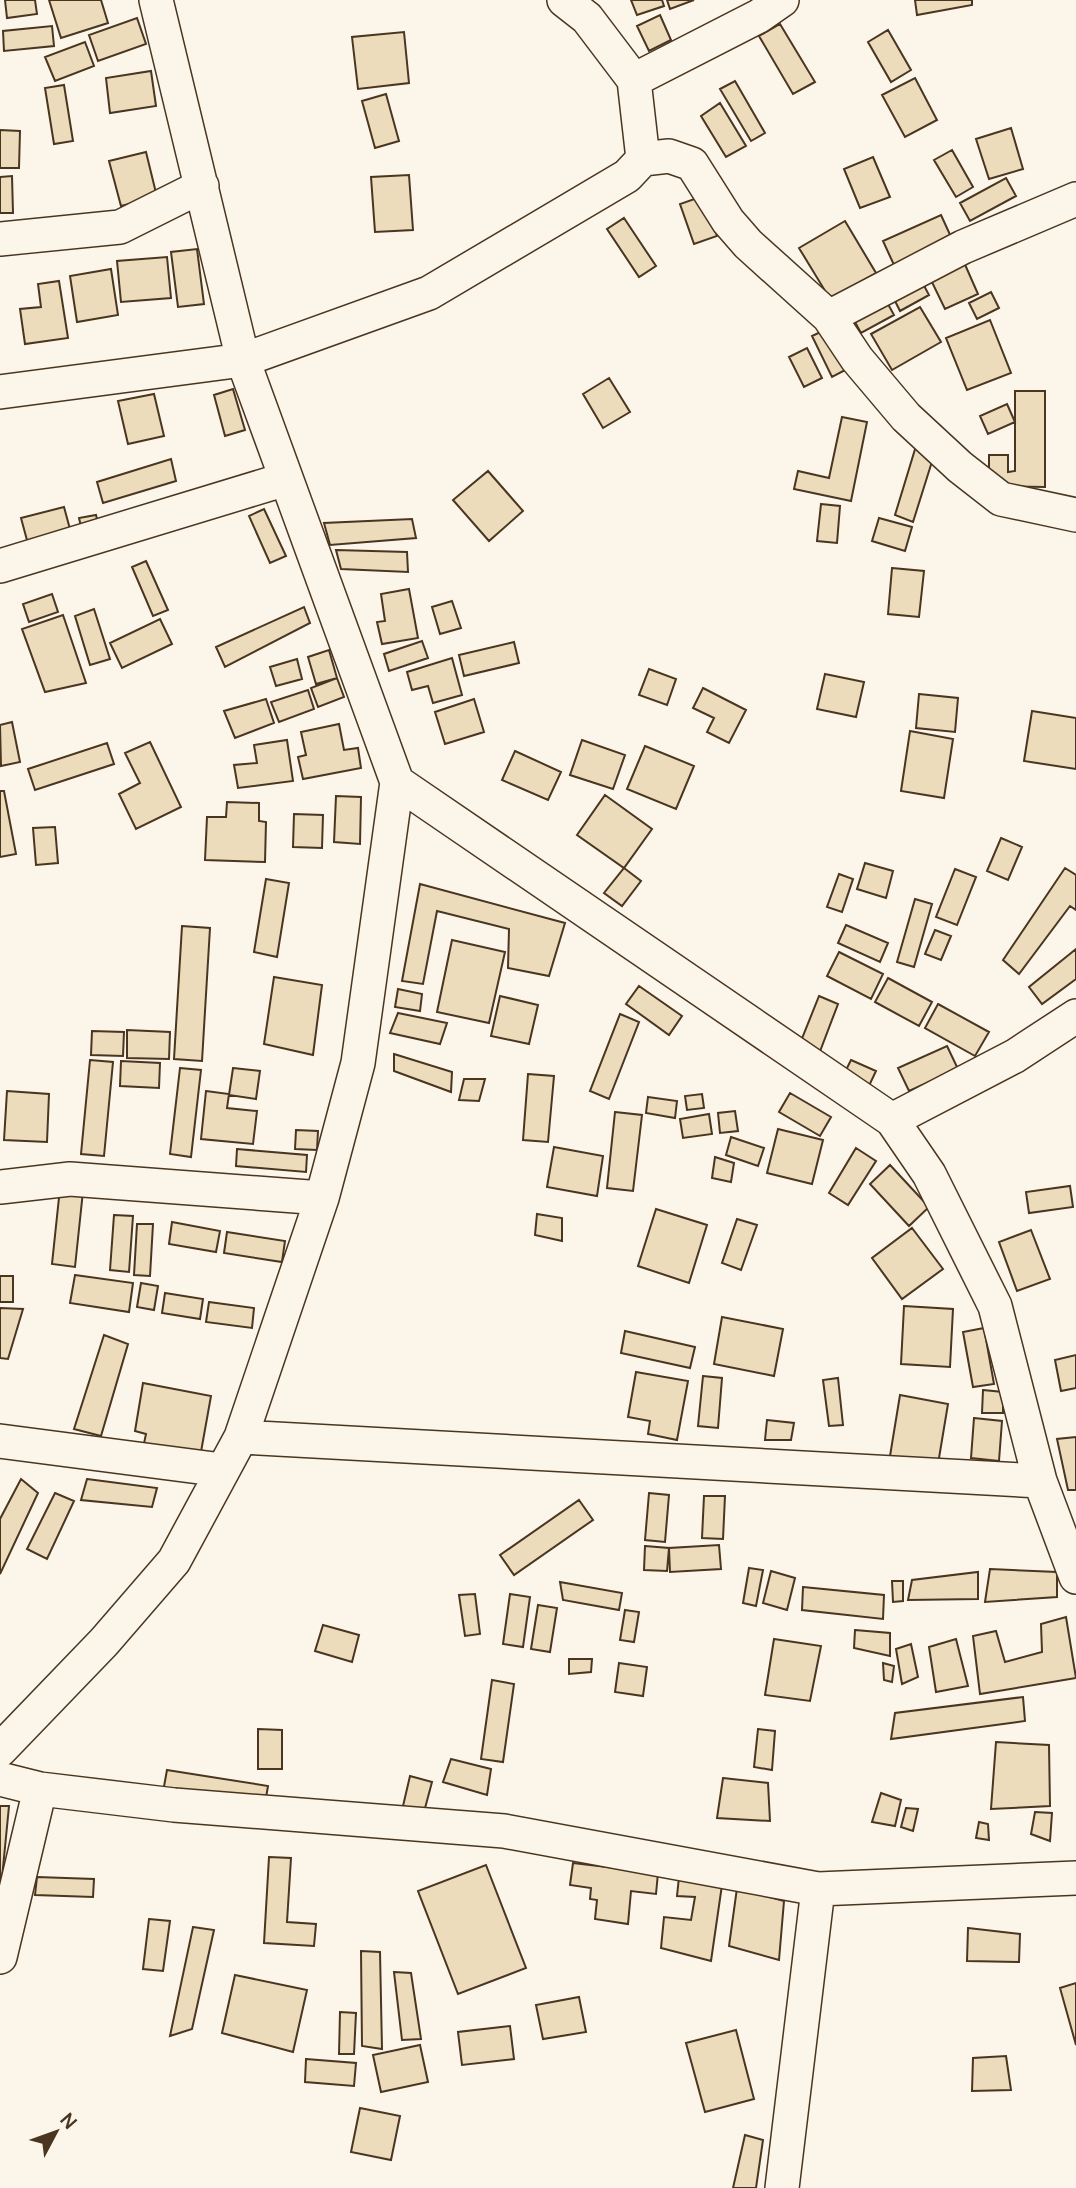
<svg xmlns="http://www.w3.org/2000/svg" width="1076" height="2188" viewBox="0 0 1076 2188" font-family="Manrope,sans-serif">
<rect width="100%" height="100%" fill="#fbf6e9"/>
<!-- building -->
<path fill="#ecdcbc" stroke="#4a3520" stroke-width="2" d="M 5,0 L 35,0 L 37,14 L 7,18 Z
M 49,0 L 101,0 L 108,23 L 61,38 Z
M 631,0 L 662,0 L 664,6 L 637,15 Z
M 667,0 L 694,0 L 670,9 Z
M 915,0 L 972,0 L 972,5 L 917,15 Z
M 660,15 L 671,40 L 649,51 L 637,26 Z
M 137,18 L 146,44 L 98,61 L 89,35 Z
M 780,24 L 815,82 L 793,94 L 759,36 Z
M 52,26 L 54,46 L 4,51 L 3,31 Z
M 888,30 L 911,70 L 891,82 L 868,42 Z
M 404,32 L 409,83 L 358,89 L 352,37 Z
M 85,42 L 94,66 L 55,81 L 45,57 Z
M 151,71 L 156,106 L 110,113 L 106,78 Z
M 915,78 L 937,120 L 905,137 L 882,95 Z
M 735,81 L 765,133 L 751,141 L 720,89 Z
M 64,85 L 73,141 L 54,144 L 45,88 Z
M 386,94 L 399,141 L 375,148 L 362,101 Z
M 720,103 L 746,146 L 726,157 L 701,116 Z
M 1011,128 L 1023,169 L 989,179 L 976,139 Z
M 0,130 L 20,131 L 19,168 L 0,168 Z
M 952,150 L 973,187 L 956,197 L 934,160 Z
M 146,152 L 157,197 L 121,206 L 109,161 Z
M 873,157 L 890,197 L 860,208 L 844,169 Z
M 409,175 L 413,230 L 375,232 L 371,177 Z
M 12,176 L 13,213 L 0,213 L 0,177 Z
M 1006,178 L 1016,196 L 970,221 L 960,203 Z
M 703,196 L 717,236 L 694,244 L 680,204 Z
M 941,215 L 952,239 L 894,265 L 883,241 Z
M 624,218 L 656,266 L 639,277 L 607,229 Z
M 845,221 L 876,273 L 830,299 L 799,248 Z
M 197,249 L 204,304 L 178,307 L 171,252 Z
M 167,257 L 171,298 L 121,302 L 117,261 Z
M 963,260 L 978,294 L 945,309 L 929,276 Z
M 111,269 L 118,315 L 77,322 L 70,276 Z
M 920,278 L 929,295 L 900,311 L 891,293 Z
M 59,281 L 68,338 L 25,344 L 20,309 L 41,307 L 38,284 Z
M 991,292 L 999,308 L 977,319 L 969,303 Z
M 883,295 L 894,315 L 861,333 L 850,313 Z
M 920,307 L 941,342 L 892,370 L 871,334 Z
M 990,320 L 1011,373 L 967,390 L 946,338 Z
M 831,327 L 851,367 L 832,377 L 812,336 Z
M 807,348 L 822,378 L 804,387 L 789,357 Z
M 609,378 L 630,412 L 603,428 L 583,394 Z
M 233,389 L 245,430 L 225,436 L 214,395 Z
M 1015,391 L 1045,391 L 1045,487 L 989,486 L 989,455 L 1008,455 L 1008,472 L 1015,471 Z
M 154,394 L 164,436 L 128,444 L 118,401 Z
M 1007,404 L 1015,422 L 988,434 L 980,416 Z
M 842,417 L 867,422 L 851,501 L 794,489 L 798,471 L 829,478 Z
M 916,446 L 935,452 L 913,522 L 895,515 Z
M 171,459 L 176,481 L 103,503 L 97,482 Z
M 488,471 L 523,511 L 489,541 L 453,500 Z
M 821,504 L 840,506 L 837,543 L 817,541 Z
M 64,507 L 74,544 L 31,555 L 21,518 Z
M 264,509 L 286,556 L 270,563 L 249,516 Z
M 96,515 L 102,540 L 85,544 L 79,518 Z
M 879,518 L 912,527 L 905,551 L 872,541 Z
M 412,519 L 416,538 L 330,545 L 324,523 Z
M 336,550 L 407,552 L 408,572 L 341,569 Z
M 146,561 L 168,610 L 153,616 L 132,567 Z
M 892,568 L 924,571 L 919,617 L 888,614 Z
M 409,589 L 418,638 L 382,644 L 377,622 L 385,621 L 381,594 Z
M 52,594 L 58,612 L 29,622 L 23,604 Z
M 452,601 L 461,628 L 440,634 L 432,607 Z
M 304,607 L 310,623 L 225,667 L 216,647 Z
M 94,609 L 110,659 L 90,665 L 75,616 Z
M 63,615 L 86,683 L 45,692 L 22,629 Z
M 160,619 L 172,644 L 122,668 L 110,643 Z
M 422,641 L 428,658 L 389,671 L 384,654 Z
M 514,642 L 519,663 L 464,676 L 459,655 Z
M 329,650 L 337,678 L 316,684 L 308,657 Z
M 452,658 L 462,695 L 433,703 L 428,686 L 412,690 L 407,672 Z
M 297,659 L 302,679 L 276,686 L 270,667 Z
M 649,669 L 676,679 L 667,705 L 639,695 Z
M 825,674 L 864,682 L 856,717 L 817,709 Z
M 337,678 L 344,697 L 318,707 L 311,688 Z
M 703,688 L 746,710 L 729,743 L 707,732 L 714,718 L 693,708 Z
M 308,690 L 314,709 L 279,722 L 271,702 Z
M 919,694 L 958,698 L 955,732 L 916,728 Z
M 266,699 L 274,723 L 235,738 L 224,711 Z
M 474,699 L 484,732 L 445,744 L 435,712 Z
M 1032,711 L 1076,718 L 1076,769 L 1024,761 Z
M 12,722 L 20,762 L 1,766 L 0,725 Z
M 339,724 L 344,750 L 358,748 L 361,768 L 303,779 L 298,757 L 306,755 L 301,732 Z
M 910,731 L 953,739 L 944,798 L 901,791 Z
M 287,740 L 293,781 L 238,788 L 234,765 L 257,763 L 254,745 Z
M 582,740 L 625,755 L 613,789 L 570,775 Z
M 150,742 L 181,807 L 136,829 L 119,794 L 140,783 L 125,753 Z
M 107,743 L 114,764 L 35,790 L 28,769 Z
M 645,746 L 694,766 L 676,809 L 627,789 Z
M 515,751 L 561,772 L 548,800 L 502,780 Z
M 0,791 L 4,791 L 16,854 L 0,857 Z
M 605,795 L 652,829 L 624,868 L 577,835 Z
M 336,796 L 361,797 L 360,844 L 334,842 Z
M 227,802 L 259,803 L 259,821 L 266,822 L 265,862 L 205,860 L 207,817 L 226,817 Z
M 294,814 L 323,815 L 322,848 L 293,847 Z
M 55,827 L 58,863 L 36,865 L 33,828 Z
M 1001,838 L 1022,847 L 1008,880 L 987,871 Z
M 865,863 L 893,871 L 886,898 L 857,889 Z
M 624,868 L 641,881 L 622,906 L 604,893 Z
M 1065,868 L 1076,875 L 1076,910 L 1070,906 L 1019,974 L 1003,960 Z
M 955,869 L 976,877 L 957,925 L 936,917 Z
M 839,874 L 853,879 L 842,912 L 827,907 Z
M 266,879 L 289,883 L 277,957 L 254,952 Z
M 420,884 L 565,923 L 549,976 L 508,968 L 509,929 L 437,911 L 423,984 L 402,981 Z
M 915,899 L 932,904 L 914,967 L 897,962 Z
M 846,925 L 888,943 L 880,962 L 838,943 Z
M 182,926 L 210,928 L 202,1061 L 174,1059 Z
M 935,930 L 951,936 L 941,960 L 925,954 Z
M 452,940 L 505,952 L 489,1023 L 437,1012 Z
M 1076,949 L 1076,979 L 1042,1004 L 1029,987 Z
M 839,952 L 883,974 L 871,999 L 827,976 Z
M 274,977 L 322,985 L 313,1055 L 264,1044 Z
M 888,978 L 932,1002 L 919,1026 L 875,1002 Z
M 639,986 L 682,1016 L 669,1035 L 626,1004 Z
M 398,989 L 422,994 L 420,1011 L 395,1007 Z
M 500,996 L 538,1005 L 529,1044 L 491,1036 Z
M 819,996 L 838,1004 L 819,1054 L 799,1046 Z
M 938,1004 L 989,1032 L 975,1056 L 925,1028 Z
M 398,1013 L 447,1023 L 440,1044 L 390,1033 Z
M 620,1014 L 639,1022 L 609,1099 L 590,1091 Z
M 127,1030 L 170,1032 L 169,1059 L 127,1058 Z
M 92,1031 L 124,1032 L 123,1056 L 91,1055 Z
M 947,1046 L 958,1069 L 909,1091 L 898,1068 Z
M 394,1054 L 452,1072 L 451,1092 L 394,1071 Z
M 90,1060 L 113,1062 L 104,1156 L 81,1154 Z
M 851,1060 L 876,1071 L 868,1088 L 843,1076 Z
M 121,1061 L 160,1063 L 159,1088 L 120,1086 Z
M 180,1068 L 201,1070 L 191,1157 L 170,1154 Z
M 233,1068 L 260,1071 L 256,1099 L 229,1095 Z
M 528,1074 L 554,1076 L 548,1142 L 523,1140 Z
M 464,1079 L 485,1079 L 479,1101 L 459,1100 Z
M 7,1091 L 49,1094 L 47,1142 L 4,1140 Z
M 206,1091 L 229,1094 L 227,1108 L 257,1111 L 253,1144 L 201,1139 Z
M 790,1093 L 831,1117 L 820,1136 L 779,1112 Z
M 702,1094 L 704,1108 L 687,1110 L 685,1096 Z
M 648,1097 L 677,1101 L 675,1118 L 646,1113 Z
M 735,1111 L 738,1131 L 720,1133 L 718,1113 Z
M 615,1112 L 642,1115 L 633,1191 L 607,1188 Z
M 709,1114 L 712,1134 L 683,1138 L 680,1119 Z
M 778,1129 L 823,1140 L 812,1184 L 767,1173 Z
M 296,1130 L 318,1131 L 317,1150 L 295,1149 Z
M 731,1137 L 764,1148 L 758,1166 L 726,1155 Z
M 554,1147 L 603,1156 L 597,1196 L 547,1187 Z
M 856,1148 L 876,1161 L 848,1205 L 829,1193 Z
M 237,1149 L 307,1155 L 306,1172 L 236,1166 Z
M 715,1157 L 734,1163 L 731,1182 L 712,1178 Z
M 890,1165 L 929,1207 L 909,1226 L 870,1184 Z
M 1070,1186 L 1073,1207 L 1029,1213 L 1026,1192 Z
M 60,1188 L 83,1191 L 75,1267 L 52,1264 Z
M 656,1209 L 707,1225 L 689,1283 L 638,1266 Z
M 537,1214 L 562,1218 L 562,1241 L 535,1235 Z
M 114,1215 L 133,1216 L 129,1272 L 110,1270 Z
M 737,1219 L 757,1225 L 741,1270 L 722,1263 Z
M 172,1222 L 220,1231 L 216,1252 L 169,1244 Z
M 137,1224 L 153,1224 L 150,1276 L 134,1275 Z
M 912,1228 L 943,1269 L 902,1299 L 872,1258 Z
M 1031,1230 L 1050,1279 L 1017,1291 L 999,1242 Z
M 227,1232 L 285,1241 L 282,1262 L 224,1253 Z
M 75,1275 L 133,1283 L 129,1312 L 70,1303 Z
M 0,1276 L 13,1276 L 13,1302 L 0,1302 Z
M 141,1283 L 158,1286 L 154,1310 L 137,1307 Z
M 165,1293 L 203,1299 L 200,1319 L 162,1313 Z
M 209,1302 L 254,1308 L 252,1328 L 206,1322 Z
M 904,1306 L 953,1309 L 950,1367 L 901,1364 Z
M 0,1308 L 23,1309 L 8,1359 L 0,1358 Z
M 722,1317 L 783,1329 L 774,1376 L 714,1364 Z
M 984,1328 L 994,1384 L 973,1387 L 963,1332 Z
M 625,1331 L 695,1347 L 690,1368 L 621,1353 Z
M 104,1335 L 128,1344 L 101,1436 L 74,1429 Z
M 1076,1355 L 1076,1388 L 1061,1391 L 1055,1360 Z
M 636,1372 L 688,1381 L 677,1440 L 648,1434 L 650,1421 L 628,1417 Z
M 703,1376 L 722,1378 L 718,1428 L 698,1426 Z
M 838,1378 L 843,1425 L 829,1426 L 823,1380 Z
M 143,1383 L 211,1396 L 199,1463 L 142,1453 L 146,1434 L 135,1431 Z
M 983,1390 L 1003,1392 L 1003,1413 L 982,1413 Z
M 900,1395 L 948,1404 L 938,1464 L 890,1456 Z
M 974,1418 L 1002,1421 L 999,1461 L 971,1458 Z
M 767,1420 L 794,1423 L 791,1440 L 765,1440 Z
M 1076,1437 L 1076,1490 L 1068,1490 L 1057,1439 Z
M 21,1479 L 38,1493 L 0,1574 L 0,1519 Z
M 87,1479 L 157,1488 L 152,1507 L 81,1500 Z
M 55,1493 L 74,1501 L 47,1559 L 27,1549 Z
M 649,1493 L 669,1495 L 665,1542 L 645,1540 Z
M 704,1496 L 725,1496 L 723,1539 L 702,1538 Z
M 579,1500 L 593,1520 L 514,1575 L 500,1555 Z
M 719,1545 L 721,1569 L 670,1572 L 669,1548 Z
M 645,1546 L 669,1548 L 667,1571 L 644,1570 Z
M 749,1568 L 763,1570 L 756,1606 L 743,1603 Z
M 990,1569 L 1057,1572 L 1057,1597 L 985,1602 Z
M 771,1571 L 795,1578 L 787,1610 L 763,1603 Z
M 978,1572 L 978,1599 L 908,1600 L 912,1580 Z
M 892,1581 L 903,1581 L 903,1601 L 893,1602 Z
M 560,1582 L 622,1593 L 619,1610 L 563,1600 Z
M 803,1587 L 884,1595 L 883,1619 L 802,1610 Z
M 475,1594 L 480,1634 L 465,1636 L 459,1595 Z
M 510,1594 L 530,1597 L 523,1647 L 503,1644 Z
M 538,1605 L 557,1608 L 550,1652 L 531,1649 Z
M 625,1610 L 639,1612 L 634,1642 L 620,1640 Z
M 1066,1617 L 1076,1678 L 980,1694 L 973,1636 L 996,1631 L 1005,1662 L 1042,1652 L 1041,1624 Z
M 323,1625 L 359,1635 L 352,1662 L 315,1651 Z
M 855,1630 L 890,1633 L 890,1656 L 854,1648 Z
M 774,1639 L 821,1646 L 810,1701 L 765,1695 Z
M 956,1639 L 968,1686 L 936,1692 L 929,1647 Z
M 911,1644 L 918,1677 L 902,1684 L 896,1649 Z
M 569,1659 L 592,1659 L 591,1672 L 569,1674 Z
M 619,1663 L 647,1667 L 643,1696 L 615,1692 Z
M 883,1663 L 894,1666 L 892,1682 L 884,1680 Z
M 492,1680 L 514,1684 L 503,1762 L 481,1759 Z
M 1023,1697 L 1025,1721 L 891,1739 L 895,1713 Z
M 258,1729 L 282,1730 L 282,1769 L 258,1769 Z
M 758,1729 L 775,1731 L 772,1770 L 754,1767 Z
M 996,1742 L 1049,1745 L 1050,1806 L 991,1809 Z
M 451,1759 L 491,1769 L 487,1795 L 443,1782 Z
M 167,1770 L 268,1786 L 264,1809 L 163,1792 Z
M 410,1776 L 432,1782 L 424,1812 L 403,1806 Z
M 723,1778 L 768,1783 L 770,1821 L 717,1818 Z
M 881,1793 L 901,1800 L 895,1826 L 872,1822 Z
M 0,1806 L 9,1806 L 2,1878 L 0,1878 Z
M 906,1808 L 918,1809 L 913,1831 L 901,1827 Z
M 1035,1812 L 1052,1813 L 1050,1841 L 1031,1834 Z
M 979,1822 L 988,1824 L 989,1840 L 976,1838 Z
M 269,1857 L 291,1858 L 287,1922 L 316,1924 L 314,1946 L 264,1943 Z
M 573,1863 L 658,1873 L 656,1894 L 631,1891 L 628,1924 L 595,1919 L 597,1900 L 590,1899 L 591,1888 L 570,1885 Z
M 486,1865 L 526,1968 L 458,1994 L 418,1891 Z
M 37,1877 L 94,1879 L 93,1897 L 35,1895 Z
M 679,1877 L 722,1885 L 711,1961 L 661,1948 L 664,1917 L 691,1920 L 695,1897 L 677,1896 Z
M 737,1888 L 784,1901 L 779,1960 L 729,1946 Z
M 149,1919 L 170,1921 L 163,1971 L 143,1969 Z
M 193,1927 L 214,1930 L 192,2029 L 170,2036 Z
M 968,1928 L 1020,1934 L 1019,1962 L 967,1961 Z
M 361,1951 L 380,1952 L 382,2049 L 362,2046 Z
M 394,1972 L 411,1973 L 421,2039 L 402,2040 Z
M 235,1975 L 307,1990 L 293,2052 L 222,2033 Z
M 1076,1983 L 1076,2045 L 1060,1988 Z
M 579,1997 L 586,2032 L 543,2039 L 536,2005 Z
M 340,2012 L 356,2013 L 354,2054 L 339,2054 Z
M 510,2026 L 514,2059 L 462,2065 L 458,2032 Z
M 736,2030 L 754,2099 L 705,2112 L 686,2043 Z
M 420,2045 L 428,2082 L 381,2092 L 373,2055 Z
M 1006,2056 L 1011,2090 L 972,2091 L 973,2058 Z
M 306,2059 L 356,2063 L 354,2086 L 305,2082 Z
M 360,2108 L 400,2116 L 391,2160 L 351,2152 Z
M 745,2135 L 763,2140 L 756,2188 L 733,2188 Z"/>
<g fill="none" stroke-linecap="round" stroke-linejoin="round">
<defs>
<path id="street" d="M 156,0 L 243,360 L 397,782 L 892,1120 L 929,1174 L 995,1306 L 1040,1481 L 1076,1577
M 634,80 L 759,16 L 782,0
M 643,159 L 669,156 L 692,164 L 728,221 L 748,244 L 829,317 L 857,359 L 906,417 L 960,467 L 1001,499 L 1076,515
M 0,239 L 120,227 L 202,186
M 829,317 L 963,247 L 1076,199
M 0,392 L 243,360 L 429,293 L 627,176 L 643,159 L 634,80 L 587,18 L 564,0
M 0,566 L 286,479
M 892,1120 L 1015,1056 L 1076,1016
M 0,1187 L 70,1179 L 322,1198
M 241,1437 L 1040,1481
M 0,1441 L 222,1470
M 0,1750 L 104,1642 L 174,1561 L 241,1437 L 322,1198 L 358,1063 L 397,782
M 0,1779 L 40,1789 L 174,1805 L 504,1831 L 818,1889 L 1076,1878
M 0,1957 L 40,1789
M 782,2188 L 818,1889"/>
</defs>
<!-- street casing -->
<use href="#street" stroke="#4a3520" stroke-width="36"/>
<!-- street -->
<use href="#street" stroke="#fbf6e9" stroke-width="33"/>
</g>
<!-- north arrow -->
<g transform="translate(56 2132) rotate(49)" stroke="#fbf6e9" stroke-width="5" paint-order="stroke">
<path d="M0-5L12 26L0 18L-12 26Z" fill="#4a3520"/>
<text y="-10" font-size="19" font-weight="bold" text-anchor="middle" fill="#4a3520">N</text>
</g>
</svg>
